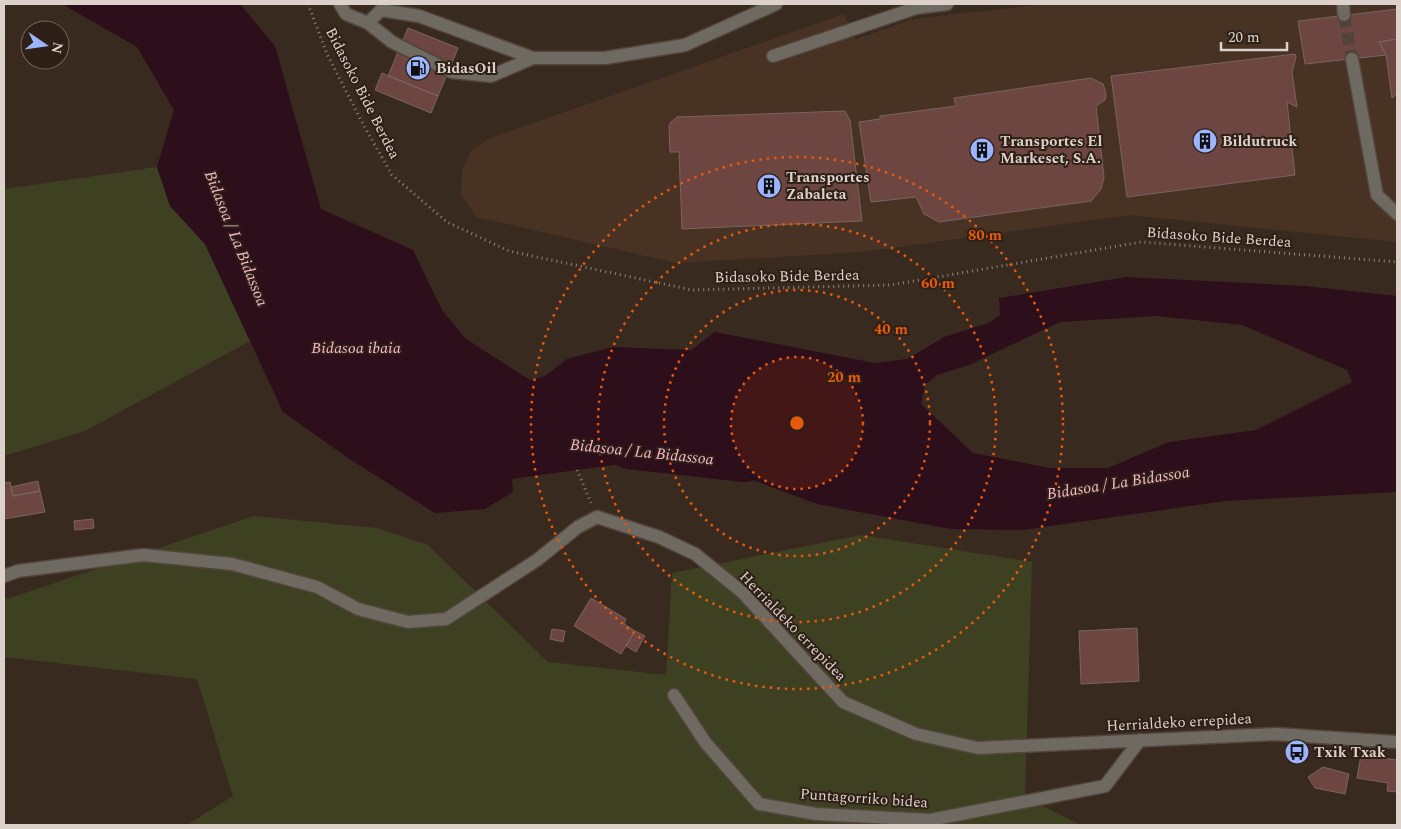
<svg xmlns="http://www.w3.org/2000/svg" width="1401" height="829" viewBox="0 0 1401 829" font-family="Spectral,serif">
<rect width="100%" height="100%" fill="#392a20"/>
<!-- built -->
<path fill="#473224" d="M 1043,4 L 1397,4 L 1397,242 L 1129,215 L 863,252 L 676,263 L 476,217 L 461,194 L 462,170 L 471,151 L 488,139 L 844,14 L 856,39 L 914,19 Z"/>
<!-- green -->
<path fill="#3e4121" d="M 157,167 L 170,206 L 205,244 L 250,341 L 85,431 L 4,456 L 4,189 Z
M 254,516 L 377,528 L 428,545 L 548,662 L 666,675 L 672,573 L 861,535 L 1032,562 L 1025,797 L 1081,825 L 187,825 L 233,796 L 197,679 L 4,657 L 4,600 Z"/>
<!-- water -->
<path fill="#2d0e1b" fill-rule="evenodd" d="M 62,4 L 240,4 L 275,46 L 321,209 L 413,250 L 442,310 L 466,339 L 530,380 L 545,376 L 567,359 L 613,347 L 691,350 L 715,332 L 875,363 L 907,359 L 946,336 L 989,323 L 1000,315 L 999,298 L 1127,277 L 1305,286 L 1397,296 L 1397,492 L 1225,501 L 1023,530 L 951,529 L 817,504 L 686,455 L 512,479 L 513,492 L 485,509 L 435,513 L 348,458 L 283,412 L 205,244 L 170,206 L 157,167 L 174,110 L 137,47 ZM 1157,316 L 1242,325 L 1347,370 L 1352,382 L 1256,430 L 1169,442 L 1108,468 L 1050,468 L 973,453 L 921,404 L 925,385 L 937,375 L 969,365 L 1060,322 Z"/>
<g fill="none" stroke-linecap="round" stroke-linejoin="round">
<!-- river -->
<path stroke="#2d0e1b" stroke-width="40" d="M 629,449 L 745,462"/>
</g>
<!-- building -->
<path fill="#6d4642" stroke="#796461" d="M 1397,9 L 1397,39 L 1379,42 L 1386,55 L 1305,64 L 1298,21 Z
M 408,28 L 458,48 L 438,96 L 388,76 Z
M 1397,39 L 1397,94 L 1392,98 L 1386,55 L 1379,42 Z
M 1295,54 L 1296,57 L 1292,72 L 1297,107 L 1287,102 L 1295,175 L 1127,197 L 1111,76 Z
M 382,73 L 438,96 L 431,113 L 375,90 Z
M 1091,78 L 1103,84 L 1105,90 L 1106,95 L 1105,100 L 1096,106 L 1104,177 L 1101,189 L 1091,201 L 939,222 L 924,214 L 916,197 L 871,202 L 859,122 L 880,119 L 880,116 L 956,106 L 954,98 Z
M 845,111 L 850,120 L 862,221 L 682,229 L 679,152 L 670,152 L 669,126 L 671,122 L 677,117 Z
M 38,481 L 40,491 L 13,496 L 11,487 Z
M 10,482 L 13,496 L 40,491 L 45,512 L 4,519 L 4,483 Z
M 93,519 L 94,528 L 75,530 L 74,521 Z
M 591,598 L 626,619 L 624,624 L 635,631 L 621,654 L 574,626 Z
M 1137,628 L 1139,681 L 1081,684 L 1079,631 Z
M 552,629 L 565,631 L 563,642 L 550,639 Z
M 635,631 L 645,636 L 636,652 L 626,646 Z
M 1361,755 L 1397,760 L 1397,792 L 1387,791 L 1388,783 L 1357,778 Z
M 1323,767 L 1349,774 L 1345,794 L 1315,788 L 1308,777 Z"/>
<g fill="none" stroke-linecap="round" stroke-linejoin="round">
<!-- minor-tunnel -->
<path stroke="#51433a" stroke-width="12" stroke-dasharray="12 6" stroke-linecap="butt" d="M 1344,15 L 1352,59"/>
<defs>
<path id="minor" d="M 340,4 L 346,14 L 368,23 L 392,42 L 452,72 L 491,76 L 533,58 L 605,58 L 685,45 L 776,4
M 1343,4 L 1344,15
M 368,23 L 381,10 L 419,16 L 533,58
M 773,56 L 916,8 L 947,4
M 1352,59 L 1377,195 L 1397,214
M 4,576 L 18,571 L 143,555 L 232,564 L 317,587 L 358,609 L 408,622 L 446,619 L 537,560 L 578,527 L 597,517 L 659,537 L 695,554 L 742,592 L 843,702 L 916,734 L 978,748 L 1275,734 L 1397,742
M 674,695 L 705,742 L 759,804 L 816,814 L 930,820 L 1105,786 L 1140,740"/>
</defs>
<!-- minor casing -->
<use href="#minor" stroke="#53453b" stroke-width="15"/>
<!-- path -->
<path stroke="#92857d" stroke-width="3" stroke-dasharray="1 4" stroke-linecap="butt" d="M 308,4 L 327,54 L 363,124 L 392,175 L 447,222 L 509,251 L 692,290 L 891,285 L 1141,242 L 1397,262
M 577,470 L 591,503"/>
<!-- minor -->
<use href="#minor" stroke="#6e6a62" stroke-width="12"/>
</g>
<!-- distance rings -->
<circle cx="797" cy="423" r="66" fill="#e8590c" fill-opacity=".12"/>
<g fill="none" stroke="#e8590c" stroke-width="2.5" stroke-dasharray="2.5 5">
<circle cx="797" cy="423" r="66"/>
<circle cx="797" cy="423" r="133"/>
<circle cx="797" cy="423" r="199"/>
<circle cx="797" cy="423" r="266"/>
</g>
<!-- icons -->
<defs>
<symbol id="fuel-disc" viewBox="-11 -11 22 22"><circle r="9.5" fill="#9bb4fd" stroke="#2e2016"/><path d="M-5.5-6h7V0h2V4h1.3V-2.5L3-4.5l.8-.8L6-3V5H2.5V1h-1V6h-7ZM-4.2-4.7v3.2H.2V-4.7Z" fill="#111"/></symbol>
<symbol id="building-disc" viewBox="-11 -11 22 22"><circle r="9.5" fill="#9bb4fd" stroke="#2e2016"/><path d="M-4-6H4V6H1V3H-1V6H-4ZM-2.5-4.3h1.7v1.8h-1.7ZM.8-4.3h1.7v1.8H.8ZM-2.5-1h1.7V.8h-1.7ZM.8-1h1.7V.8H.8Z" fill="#111"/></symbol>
<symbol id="bus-disc" viewBox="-11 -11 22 22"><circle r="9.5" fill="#9bb4fd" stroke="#2e2016"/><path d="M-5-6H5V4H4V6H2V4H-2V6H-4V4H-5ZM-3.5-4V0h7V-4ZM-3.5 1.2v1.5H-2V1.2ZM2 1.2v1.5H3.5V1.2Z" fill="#111"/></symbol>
</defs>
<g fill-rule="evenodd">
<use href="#fuel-disc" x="404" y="54" width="28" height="28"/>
<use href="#building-disc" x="1191" y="127" width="28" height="28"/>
<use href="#building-disc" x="968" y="136" width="28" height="28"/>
<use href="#building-disc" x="755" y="172" width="28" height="28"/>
<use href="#bus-disc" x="1283" y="738" width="28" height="28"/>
</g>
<g text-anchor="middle" stroke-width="4" stroke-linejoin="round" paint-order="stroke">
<!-- poi labels -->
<g font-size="15" font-weight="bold" fill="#dcd2cb" stroke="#2e2016" text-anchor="start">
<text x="436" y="73">BidasOil</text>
<text x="1000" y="146">Transportes El<tspan x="1000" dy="17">Markeset, S.A.</tspan></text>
<text x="1222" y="146">Bildutruck</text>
<text x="786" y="182">Transportes<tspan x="786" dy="17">Zabaleta</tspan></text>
<text x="1314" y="757">Txik Txak</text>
</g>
<!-- street labels -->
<g font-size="15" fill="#dcd2cb" stroke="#2e2016">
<text transform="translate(363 93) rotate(63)" y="5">Bidasoko Bide Berdea</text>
<text transform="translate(1219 237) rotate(4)" y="5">Bidasoko Bide Berdea</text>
<text transform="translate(787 276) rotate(-1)" y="5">Bidasoko Bide Berdea</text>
<text transform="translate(793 626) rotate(46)" y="5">Herrialdeko errepidea</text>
<text transform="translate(1179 722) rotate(-3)" y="5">Herrialdeko errepidea</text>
<text transform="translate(864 798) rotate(4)" y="5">Puntagorriko bidea</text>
</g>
<!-- water labels -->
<g font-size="16" font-style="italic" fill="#fbb6ce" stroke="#2e2016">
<text transform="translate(237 238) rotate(68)" y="6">Bidasoa / La Bidassoa</text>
<text x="356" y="353">Bidasoa ibaia</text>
<text transform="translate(642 451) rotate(6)" y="6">Bidasoa / La Bidassoa</text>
<text transform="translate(1118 482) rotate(-9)" y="6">Bidasoa / La Bidassoa</text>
</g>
</g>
<circle cx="797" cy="423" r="8" fill="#e8590c" stroke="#2e2016" stroke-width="2.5"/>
<g font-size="15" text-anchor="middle" font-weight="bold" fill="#e8590c" stroke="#2e2016" stroke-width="4" stroke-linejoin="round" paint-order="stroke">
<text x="985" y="240">80 m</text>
<text x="938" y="288">60 m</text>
<text x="891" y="334">40 m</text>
<text x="844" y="382">20 m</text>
</g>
<!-- border -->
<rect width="1401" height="829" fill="none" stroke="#dcd2cb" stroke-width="10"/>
<!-- north arrow -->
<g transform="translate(45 45) rotate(103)"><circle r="24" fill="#2e2016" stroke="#74675e"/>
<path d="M0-4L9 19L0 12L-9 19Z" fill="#9bb4fd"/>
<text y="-8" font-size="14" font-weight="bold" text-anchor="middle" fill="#dcd2cb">N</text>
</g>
<!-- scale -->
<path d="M1221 42v8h66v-8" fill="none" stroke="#dcd2cb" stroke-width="2.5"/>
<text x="1228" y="42" font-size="15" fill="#dcd2cb" stroke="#2e2016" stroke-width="4" paint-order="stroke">20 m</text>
</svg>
